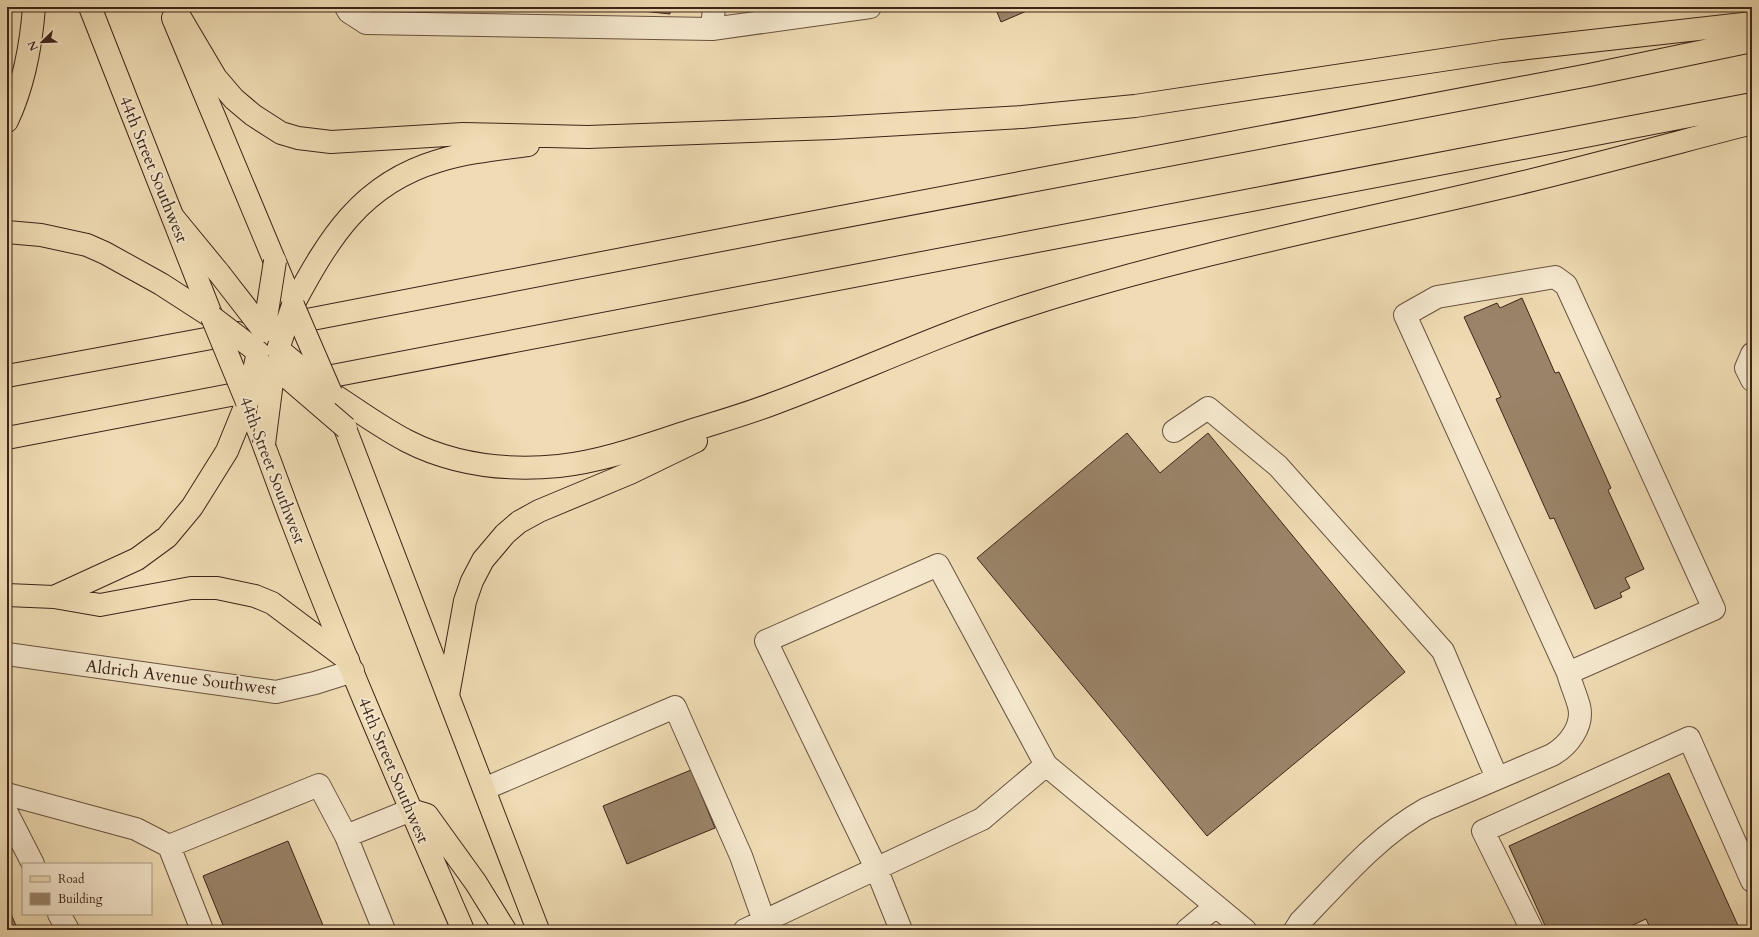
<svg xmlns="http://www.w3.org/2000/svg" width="1759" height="937" viewBox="0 0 1759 937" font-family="Cardo,serif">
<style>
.building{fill:#9a8469;stroke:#3d2418}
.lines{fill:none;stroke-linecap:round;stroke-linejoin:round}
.minor-casing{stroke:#6a523f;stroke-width:24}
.major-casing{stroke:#3d2418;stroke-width:24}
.highway-casing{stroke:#3d2418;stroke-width:24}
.minor{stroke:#f5e8ce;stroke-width:22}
.major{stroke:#efdcb4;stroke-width:22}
.highway{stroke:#efdcb4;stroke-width:22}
.major-bridge-casing{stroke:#3d2418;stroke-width:24;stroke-linecap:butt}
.highway-bridge-casing{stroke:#3d2418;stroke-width:24;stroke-linecap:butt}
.major-bridge{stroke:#efdcb4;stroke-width:22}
.highway-bridge{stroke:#efdcb4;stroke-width:22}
.labels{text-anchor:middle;stroke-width:4;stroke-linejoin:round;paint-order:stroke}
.street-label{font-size:17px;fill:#3d2418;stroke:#f5e8ce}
</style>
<rect width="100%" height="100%" fill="#efdcb4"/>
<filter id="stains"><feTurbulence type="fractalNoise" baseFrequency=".005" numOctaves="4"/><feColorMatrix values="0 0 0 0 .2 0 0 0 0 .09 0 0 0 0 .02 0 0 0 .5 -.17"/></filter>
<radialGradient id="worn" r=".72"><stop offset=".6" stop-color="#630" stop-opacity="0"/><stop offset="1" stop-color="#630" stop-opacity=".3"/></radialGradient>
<!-- building -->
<path class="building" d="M606 7H670V14Z
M995 7H1036L1001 22Z
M1522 298 1555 373 1559 372 1611 488 1608 490 1644 569 1625 578 1630 588 1620 593 1622 597 1595 609 1554 518 1550 519 1496 399 1501 397 1464 317 1497 303 1500 308Z
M1127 433 1160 473 1208 433 1405 672 1207 836 977 558Z
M691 770 715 828 627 864 603 806Z
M1669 773 1740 930H1651L1646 919 1622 930H1547L1509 846Z
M288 841 325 930H225L203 876Z
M7 905 18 930H7Z"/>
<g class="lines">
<!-- minor casing -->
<g class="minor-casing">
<path id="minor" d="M346 7 349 12 366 23 712 29 870 7
M712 29 714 7
M1752 354 1746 368 1752 380
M1174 431 1208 408 1278 466 1443 651 1497 778
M7 654 276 692 315 683 353 671
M484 789 675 707 741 856 764 921
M7 794 136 829 169 846 202 930
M7 813 33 864
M346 836 411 810
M169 846 319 785 346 836 384 930
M59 914 68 930
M745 930 982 819 1046 765 1245 930
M901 930 876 868 766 641 938 565 1046 765
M1187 930 1216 906
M1295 930 1300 922C1339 882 1376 837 1426 809L1552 755C1568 746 1584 726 1579 706 1576 695 1571 684 1568 673L1405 315 1437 297 1555 277 1566 285 1714 609 1568 673
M1532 930 1483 831 1689 738 1752 881"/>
</g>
<!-- major casing -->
<g class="major-casing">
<path id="major" d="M90 7 212 317
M173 18 293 305
M247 402C264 443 278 485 294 526 346 662 405 796 463 930
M338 410 538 930
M411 810 427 815 476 883 505 930"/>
</g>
<!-- highway casing -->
<g class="highway-casing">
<path id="highway" d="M174 7 216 78 234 99 253 115 281 133 298 138 331 142 463 134 588 137 833 128 1022 117 1135 106 1502 51 1752 23
M7 121C24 85 31 47 34 7
M173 217 219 273
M7 232 41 235 87 245 105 253 161 284 212 317
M293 305C329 238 361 184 438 161 467 152 498 149 528 145
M281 325 778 229 1589 75 1752 41
M7 376 238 333
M306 381 1752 104
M331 393C356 409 380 427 407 441 454 465 507 471 559 466 604 461 647 445 690 431 718 422 747 414 775 403 859 372 940 333 1026 306 1188 254 1355 222 1520 183 1598 164 1675 143 1752 123
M7 438 262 389
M7 595 54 597 100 605 191 588H217L255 596 272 603 348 660
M54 597 137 559 167 537 192 507 227 451 247 402
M448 695 465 601 472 581 483 560 505 534 519 522 539 511 630 473 696 441"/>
</g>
<!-- minor -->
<use href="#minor" class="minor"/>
<!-- major -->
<use href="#major" class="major"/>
<!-- highway -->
<use href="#highway" class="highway"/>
<!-- major-bridge casing -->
<g class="major-bridge-casing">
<path id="major-bridge" d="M293 305 331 393
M212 317 247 402"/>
</g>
<!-- highway-bridge casing -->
<g class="highway-bridge-casing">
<path id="highway-bridge" d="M219 273 264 331
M293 305 278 349 331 393
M212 317 258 352 247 402
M264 331 275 261
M274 366 346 428
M264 444 274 366"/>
</g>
<!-- major-bridge -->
<use href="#major-bridge" class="major-bridge"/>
<!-- highway-bridge -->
<use href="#highway-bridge" class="highway-bridge"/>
</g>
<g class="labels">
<!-- street labels -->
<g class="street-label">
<text transform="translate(154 169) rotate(68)" y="6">44th Street Southwest</text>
<text transform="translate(273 470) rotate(69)" y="6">44th Street Southwest</text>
<text transform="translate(181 677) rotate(7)" y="6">Aldrich Avenue Southwest</text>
<text transform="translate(394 770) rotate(67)" y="6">44th Street Southwest</text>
</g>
</g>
<!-- margin -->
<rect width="1759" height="937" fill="none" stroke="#efdcb4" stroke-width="24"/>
<rect x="8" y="8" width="1743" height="921" fill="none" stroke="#3d2418" stroke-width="2"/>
<rect x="12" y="12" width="1735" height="913" fill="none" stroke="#3d2418"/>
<!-- legend -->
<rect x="22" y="863" width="130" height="52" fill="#f5e8ce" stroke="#ab9a85"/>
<rect x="30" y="876" width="20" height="6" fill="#efdcb4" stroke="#ab9a85"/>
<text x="58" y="883" font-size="12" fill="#3d2418">Road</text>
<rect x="30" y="893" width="20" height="12" fill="#9a8469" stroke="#ab9a85"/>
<text x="58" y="903" font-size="12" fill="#3d2418">Building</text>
<!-- north arrow -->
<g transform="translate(42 42) rotate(247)" stroke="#f5e8ce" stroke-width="3" paint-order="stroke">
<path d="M0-3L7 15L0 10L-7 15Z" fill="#3d2418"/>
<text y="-6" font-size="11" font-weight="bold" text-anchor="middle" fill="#3d2418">N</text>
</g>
<rect width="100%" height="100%" filter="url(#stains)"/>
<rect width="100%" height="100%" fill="url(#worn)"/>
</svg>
